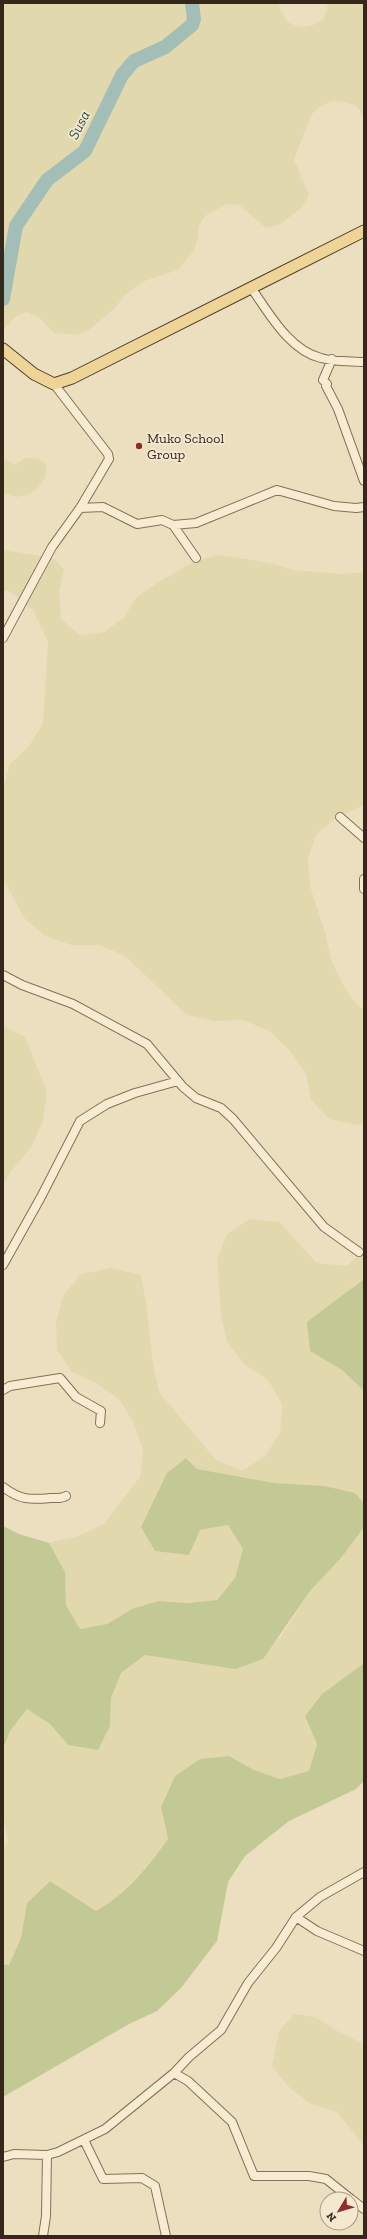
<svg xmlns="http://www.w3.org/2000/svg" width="367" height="2239" viewBox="0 0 367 2239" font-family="'Zilla Slab',serif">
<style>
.farmland{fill:#e1d9ad}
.green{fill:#c3c994}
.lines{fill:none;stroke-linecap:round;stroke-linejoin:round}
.river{stroke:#a3beb6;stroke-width:14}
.minor-casing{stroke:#847059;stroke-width:10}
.major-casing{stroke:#523e2d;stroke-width:13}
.minor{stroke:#f7ecd2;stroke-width:8}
.major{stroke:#efd498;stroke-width:11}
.poi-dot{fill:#912b2c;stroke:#f4e9cf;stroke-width:1.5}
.labels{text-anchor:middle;stroke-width:3.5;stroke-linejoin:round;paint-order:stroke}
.poi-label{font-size:14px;fill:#34281c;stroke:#f4e9cf;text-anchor:start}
.water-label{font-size:15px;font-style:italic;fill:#2c5351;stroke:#f4e9cf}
</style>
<rect width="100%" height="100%" fill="#ecdfc0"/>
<!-- farmland -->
<path class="farmland" d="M3 3H278L282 13 289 23 301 27 313 25 324 19 328 3H364V125L363 115 356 106 345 102 332 101 321 106 312 114 294 159 309 195 301 208 281 224 266 228 239 205 227 204 205 216 199 226 198 239 194 251 178 270 142 282 123 297 116 307 89 330 78 335 54 333 38 317 27 312 15 317 3 330Z
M3 458 15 465 25 458H37L47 465 45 478 38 488 28 495 16 497 3 493Z
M3 550 53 558 64 569 59 593 61 619 80 635 104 632 124 617 137 597 157 583 195 561 219 555 270 563 293 570 341 574 364 572V805L335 819 316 835 308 859 310 886 326 935 331 960 342 983 357 1005 364 1009V1123L357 1125 329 1119 311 1100 306 1074 290 1051 269 1031 243 1020 214 1021 187 1015 125 956 99 945H71L45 936 24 918 3 878V788L10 764 29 746 43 723 48 642 33 610 9 591H3Z
M3 1026 25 1037 47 1092 43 1121 31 1148 12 1170 3 1184Z
M250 1219 279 1222 317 1263 347 1266 364 1249V1279L353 1286 310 1351 342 1370 364 1391V1503L355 1493 325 1486 274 1483 197 1469 187 1458 200 1530 228 1525 243 1549 235 1578 217 1600 187 1603 158 1601 132 1609 107 1624 80 1629 66 1605 65 1572 49 1543 78 1536 104 1524 140 1477 143 1450 134 1424 120 1400 96 1383 72 1372 57 1350 56 1323 63 1296 81 1274 111 1268 141 1275 146 1302 153 1363 159 1392 216 1460 242 1471 265 1456 280 1433 282 1404 268 1380 244 1364 227 1342 221 1315 217 1259 227 1234Z
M364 1527V1663L322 1694 317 1744 309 1771 280 1779 254 1770 229 1756 200 1759 175 1776 161 1807 168 1839 139 1877 119 1896 96 1911 49 1881 27 1903 21 1938 9 1965 3 1964V1850L8 1841 3 1815V1749L10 1731 27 1709 50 1724 68 1745 110 1726 111 1698 121 1673 145 1655 235 1669 280 1638 310 1591 341 1558Z
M294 2014 315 2017 339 2032 364 2044V2146L337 2112 311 2104 290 2088 272 2067 279 2031Z"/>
<!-- green -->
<path class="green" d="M364 1279V1391L342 1370 310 1351 307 1322Z
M186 1458 197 1469 274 1483 325 1486 355 1493 364 1503V1527L341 1558 310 1591 263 1659 235 1669 145 1655 121 1673 111 1698 110 1726 98 1750 68 1745 50 1724 27 1709 10 1731 3 1749V1526L19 1534 49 1543 65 1572 66 1605 80 1629 107 1624 132 1609 158 1601 187 1603 217 1600 235 1578 243 1549 228 1525 200 1530 189 1555 155 1551 141 1527 167 1473Z
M364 1663V1781L356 1789 289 1821 245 1856 228 1882 217 1941 181 1988 157 2011 129 2024 3 2097V1964L9 1965 21 1938 27 1903 50 1881 96 1911C129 1892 146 1869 168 1839L161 1807 175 1776 200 1759 229 1756 254 1770 280 1779 309 1771 317 1744 305 1716 322 1694Z"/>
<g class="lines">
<!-- river -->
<path class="river" d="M3 299 16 226 47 180 85 151 122 75 134 61 165 47 192 25 194 19 192 3"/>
<!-- minor casing -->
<g class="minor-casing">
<path id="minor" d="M252 289C269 313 289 350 321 358 334 362 350 361 364 362
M332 359 323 380 327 384 326 386 338 409 364 481
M80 508 103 507 137 524 162 520 173 525 196 558
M173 525 196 523 277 490 334 506 356 508 364 507
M3 638 52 547 80 508 109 459 108 454 54 384
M340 817 364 838
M364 879V889
M3 975 22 985 73 1004 147 1044 183 1087 196 1098 221 1108 233 1119 324 1227 359 1252
M3 1265 41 1197 80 1121 107 1104 135 1093 178 1081
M3 1390 10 1386 60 1378 76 1397 101 1411 100 1423
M3 1487C20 1500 30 1500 51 1498 57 1498 61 1499 66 1496
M296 1917 317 1931 364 1951
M174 2073 188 2081 232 2122 254 2176H309L326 2179 351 2199
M84 2140 103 2179 142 2178 155 2186 166 2236
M3 2157 14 2154 47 2155 58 2152 105 2129 174 2073 189 2057 221 2030 248 1983 276 1948 296 1917 320 1897 364 1872
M351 2199 364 2209
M43 2236 46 2216 47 2155"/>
</g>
<!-- major casing -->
<g class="major-casing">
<path id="major" d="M3 349 34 374 54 384 72 378 364 231"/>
</g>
<!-- minor -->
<use href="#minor" class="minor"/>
<!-- major -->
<use href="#major" class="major"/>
</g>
<!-- markers -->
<circle class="poi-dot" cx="139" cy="446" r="4"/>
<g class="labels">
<!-- poi labels -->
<g class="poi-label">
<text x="147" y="443">Muko School<tspan x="147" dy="16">Group</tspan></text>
</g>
<!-- water labels -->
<g class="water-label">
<text transform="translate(79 125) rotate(-63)" y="5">Susa</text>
</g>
</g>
<!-- border -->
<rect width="367" height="2239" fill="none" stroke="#34281c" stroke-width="8"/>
<!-- north arrow -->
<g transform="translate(339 2211) rotate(232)"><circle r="19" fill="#f4e9cf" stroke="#a79c87"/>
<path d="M0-3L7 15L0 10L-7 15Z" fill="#912b2c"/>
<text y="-6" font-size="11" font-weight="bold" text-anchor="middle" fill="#34281c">N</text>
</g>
</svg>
